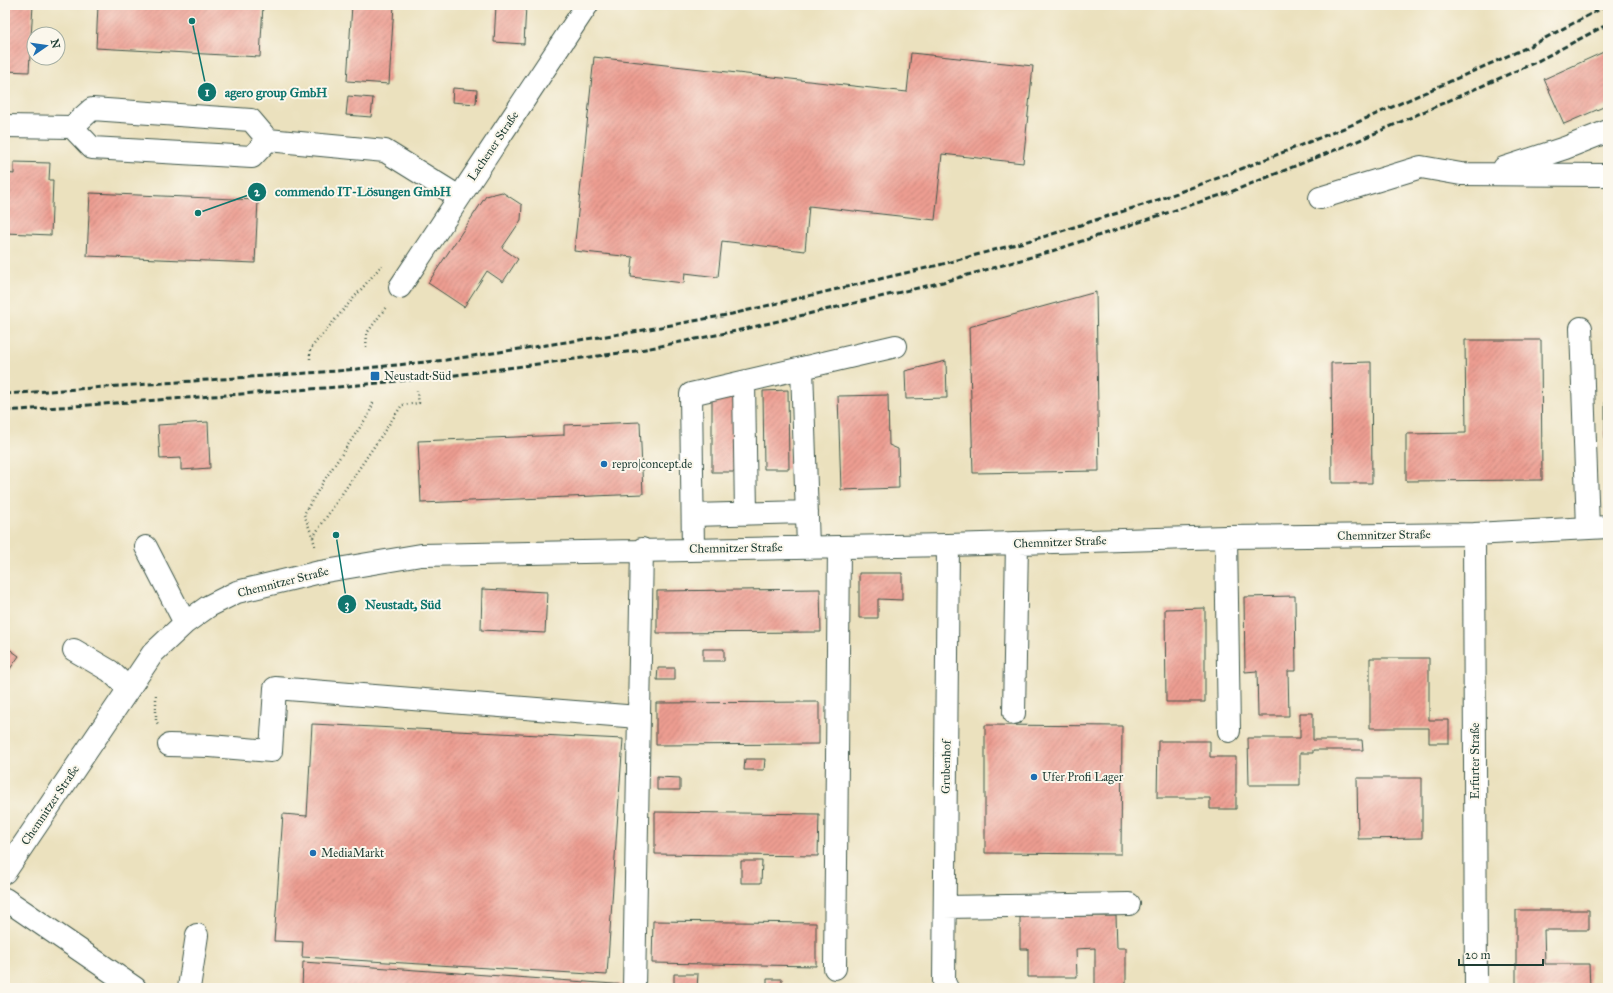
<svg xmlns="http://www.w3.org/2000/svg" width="1613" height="993" viewBox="0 0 1613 993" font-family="'IM FELL Great Primer',serif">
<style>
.building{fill:url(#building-hatch)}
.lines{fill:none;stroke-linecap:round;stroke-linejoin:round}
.minor-casing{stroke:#3e5649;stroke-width:24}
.path{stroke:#3e5649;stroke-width:2.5;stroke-dasharray:1 3;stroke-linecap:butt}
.minor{stroke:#fff;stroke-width:22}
.rail{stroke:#1f3d34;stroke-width:3;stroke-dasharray:6 3;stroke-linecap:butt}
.poi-dot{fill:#1f6fb2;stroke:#fbf7ec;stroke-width:1.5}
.labels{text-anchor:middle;stroke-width:4;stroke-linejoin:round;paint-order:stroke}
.street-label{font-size:12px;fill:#1f3d34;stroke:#fbf7ec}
.poi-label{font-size:12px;fill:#1f3d34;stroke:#fbf7ec;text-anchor:start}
.leader{fill:none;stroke:#0f766e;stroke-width:1.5}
.callout-dot{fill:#0f766e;stroke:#fbf7ec;stroke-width:1.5}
.mark-label{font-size:12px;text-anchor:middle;font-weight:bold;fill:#fff}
.callout-label{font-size:13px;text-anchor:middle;font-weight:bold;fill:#0f766e;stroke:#fbf7ec;stroke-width:4;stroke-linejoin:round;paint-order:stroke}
</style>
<defs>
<pattern id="building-hatch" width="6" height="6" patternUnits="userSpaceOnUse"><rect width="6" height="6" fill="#ed9d91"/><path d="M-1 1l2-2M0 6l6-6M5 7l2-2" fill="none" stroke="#bf8177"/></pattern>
</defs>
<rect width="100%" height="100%" fill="#fbf7ec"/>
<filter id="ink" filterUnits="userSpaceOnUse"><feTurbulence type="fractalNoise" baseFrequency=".025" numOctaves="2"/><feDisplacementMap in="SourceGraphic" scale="8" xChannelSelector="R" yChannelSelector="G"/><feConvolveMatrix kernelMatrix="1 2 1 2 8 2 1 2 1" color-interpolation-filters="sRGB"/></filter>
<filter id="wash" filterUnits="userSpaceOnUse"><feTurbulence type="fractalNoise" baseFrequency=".012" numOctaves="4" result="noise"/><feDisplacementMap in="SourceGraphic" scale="16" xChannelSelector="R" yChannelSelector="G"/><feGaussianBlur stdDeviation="0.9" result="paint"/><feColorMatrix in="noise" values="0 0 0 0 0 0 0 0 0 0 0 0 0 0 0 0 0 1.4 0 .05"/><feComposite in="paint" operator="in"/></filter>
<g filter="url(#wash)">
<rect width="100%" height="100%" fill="#ebe1be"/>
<g id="blocks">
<!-- building -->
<path class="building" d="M5 5H33L29 72 5 71Z
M98 5H263L260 57 96 48Z
M352 5H394L389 84 347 81Z
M496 5H526L524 44 494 42Z
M1608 50V105L1564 124 1544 79Z
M911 53 1033 66 1023 163 942 154 935 220 809 206 805 251 722 241 718 277 685 273 684 283 631 277 633 257 574 251 594 57 907 92Z
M453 88 477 90 476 104 452 102Z
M348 96 373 98 371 117 346 115Z
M14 162 50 163 49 180H53L51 235 5 233V173L14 174Z
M502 192 522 205 521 220 502 248 518 259 503 282 487 271 464 307 428 283 486 196Z
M90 193 258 200 255 263 87 256Z
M1096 292 1099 471 973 473 969 327Z
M1465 340H1541L1542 480 1406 481V434L1466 433Z
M946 361 947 398 906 399 905 371Z
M1371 362 1372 483H1332L1331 363Z
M1605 366H1608V448H1605Z
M788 390 789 469H764L763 391Z
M712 391H738L739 472H712Z
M888 395 889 445 898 449 899 488 841 490 838 396Z
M208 422 210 468 181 470V458L160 459 158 425Z
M640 422 643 494 421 503 418 441 564 435V425Z
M859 573H902V600L878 599V618H859Z
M482 589 547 592 545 633 481 630Z
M820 589 821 632 657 633V591Z
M1295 596 1296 671H1288L1289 716H1258L1257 671 1245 672 1244 597Z
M1205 608V702H1166L1165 609Z
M5 646 19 656 5 676Z
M703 649H724V661H703Z
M1370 658H1429V720H1449V743H1429V728H1370Z
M658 668H675V680H657Z
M819 702V744L656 745V703Z
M1300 713H1313V740H1362L1363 750H1313V753H1300V785H1249L1248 738H1300Z
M312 724 623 739 607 975 302 957 303 942 274 941 283 814 307 816Z
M985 725 1122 726 1121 854 985 853Z
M1158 741H1210V757H1236V809H1210V798H1157Z
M745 759H765L764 770H744Z
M657 777 680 778V790H657Z
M1357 778H1422V838L1358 839Z
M655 812 819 814 818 856 655 854Z
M741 861H762L761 883H741Z
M1516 910H1589V930H1544L1545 964H1589L1590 988H1516Z
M1020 916H1116L1117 948H1126V988H1095V948L1076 949 1077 977H1028V949H1020Z
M653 921 816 923V966L652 963Z
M303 962 628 985V988H302Z
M674 974H698L697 988H674Z
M767 979H782V988H767Z"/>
</g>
</g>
<g filter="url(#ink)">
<use href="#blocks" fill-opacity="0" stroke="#3e5649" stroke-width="1"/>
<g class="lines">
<!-- minor casing -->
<g class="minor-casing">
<path id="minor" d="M5 126 72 127 92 109 251 120 268 140 385 151 459 197
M72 127 92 148 252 157 268 140
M1504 168 1565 148 1608 131
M1320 198 1421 167 1461 174 1608 175
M400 287 587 5
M1581 328 1588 528
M802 368 808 547
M744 382 746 514
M693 515 807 512
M1474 534 1476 988
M1226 537 1229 731
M146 547 185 623
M693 549 691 394 896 346
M74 650 110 671 129 689
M1014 713 1017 543
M169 745 210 746 271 751 275 688 638 717
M5 872 153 653 185 623 209 606 237 592 320 572 421 555 948 545 1226 537 1474 534 1608 527
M5 899 135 988
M945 907 1129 904
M835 968 839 547
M189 988 197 935
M634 988 642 549
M947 988 944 982 948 545"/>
</g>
<!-- path -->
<path class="path" d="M366 347 367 333 386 307
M310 359V350L315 343 382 265
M313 537 402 405 419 403 417 391
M315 546 313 538 304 514 325 479 369 414 373 403
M156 695V721L158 724"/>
<!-- minor -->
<use href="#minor" class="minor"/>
<!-- rail -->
<path class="rail" d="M5 394 337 371 446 360 633 332 732 314 939 265 1046 236 1155 201 1226 175 1349 126 1528 47 1608 5
M5 411 338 387 448 376 635 351 736 331 943 282 1049 252 1233 191 1355 142 1534 63 1608 24"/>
</g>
</g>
<!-- markers -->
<g class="poi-dot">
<rect x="370" y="371" width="10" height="10" rx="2"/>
<circle cx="604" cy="464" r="4"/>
<circle cx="1034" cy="777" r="4"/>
<circle cx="313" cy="853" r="4"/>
</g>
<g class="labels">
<!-- street labels -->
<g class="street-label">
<text transform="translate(493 146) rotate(-56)" y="4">Lachener Straße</text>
<text transform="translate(1384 535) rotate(-1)" y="4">Chemnitzer Straße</text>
<text transform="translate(1060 542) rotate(-2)" y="4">Chemnitzer Straße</text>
<text transform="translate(736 548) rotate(-1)" y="4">Chemnitzer Straße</text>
<text transform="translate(283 582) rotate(-14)" y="4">Chemnitzer Straße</text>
<text transform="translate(1475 761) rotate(-90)" y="4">Erfurter Straße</text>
<text transform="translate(946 767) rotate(-89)" y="4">Grubenhof</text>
<text transform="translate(50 805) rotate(-56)" y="4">Chemnitzer Straße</text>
</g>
<!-- poi labels -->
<g class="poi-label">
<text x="384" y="380">Neustadt Süd</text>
<text x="612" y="468">repro|concept.de</text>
<text x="1042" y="781">Ufer Profi Lager</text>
<text x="321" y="857">MediaMarkt</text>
</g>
</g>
<!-- callouts -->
<path class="leader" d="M192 21L207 92M198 213L257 192M336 535L347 604"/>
<g class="callout-dot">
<circle cx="192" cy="21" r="4"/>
<circle cx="198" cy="213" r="4"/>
<circle cx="336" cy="535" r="4"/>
<circle cx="207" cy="92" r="10"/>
<circle cx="257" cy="192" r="10"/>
<circle cx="347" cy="604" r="10"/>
</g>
<g class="mark-label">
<text x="207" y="96">1</text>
<text x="257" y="196">2</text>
<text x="347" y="609">3</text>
</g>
<g class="callout-label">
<text x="276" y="97">agero group GmbH</text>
<text x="363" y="196">commendo IT-Lösungen GmbH</text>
<text x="403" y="609">Neustadt, Süd</text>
</g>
<!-- margin -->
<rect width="1613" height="993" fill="none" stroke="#fbf7ec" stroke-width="20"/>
<!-- north arrow -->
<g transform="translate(46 46) rotate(77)"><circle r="19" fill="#fbf7ec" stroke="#a3ada2"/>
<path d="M0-3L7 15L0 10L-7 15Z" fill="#1f6fb2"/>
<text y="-6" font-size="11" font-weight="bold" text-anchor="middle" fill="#1f3d34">N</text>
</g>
<!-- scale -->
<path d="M1459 959v6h84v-6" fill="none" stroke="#1f3d34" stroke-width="2"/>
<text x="1465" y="959" font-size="12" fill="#1f3d34" stroke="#fbf7ec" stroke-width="3" paint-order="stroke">20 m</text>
</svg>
